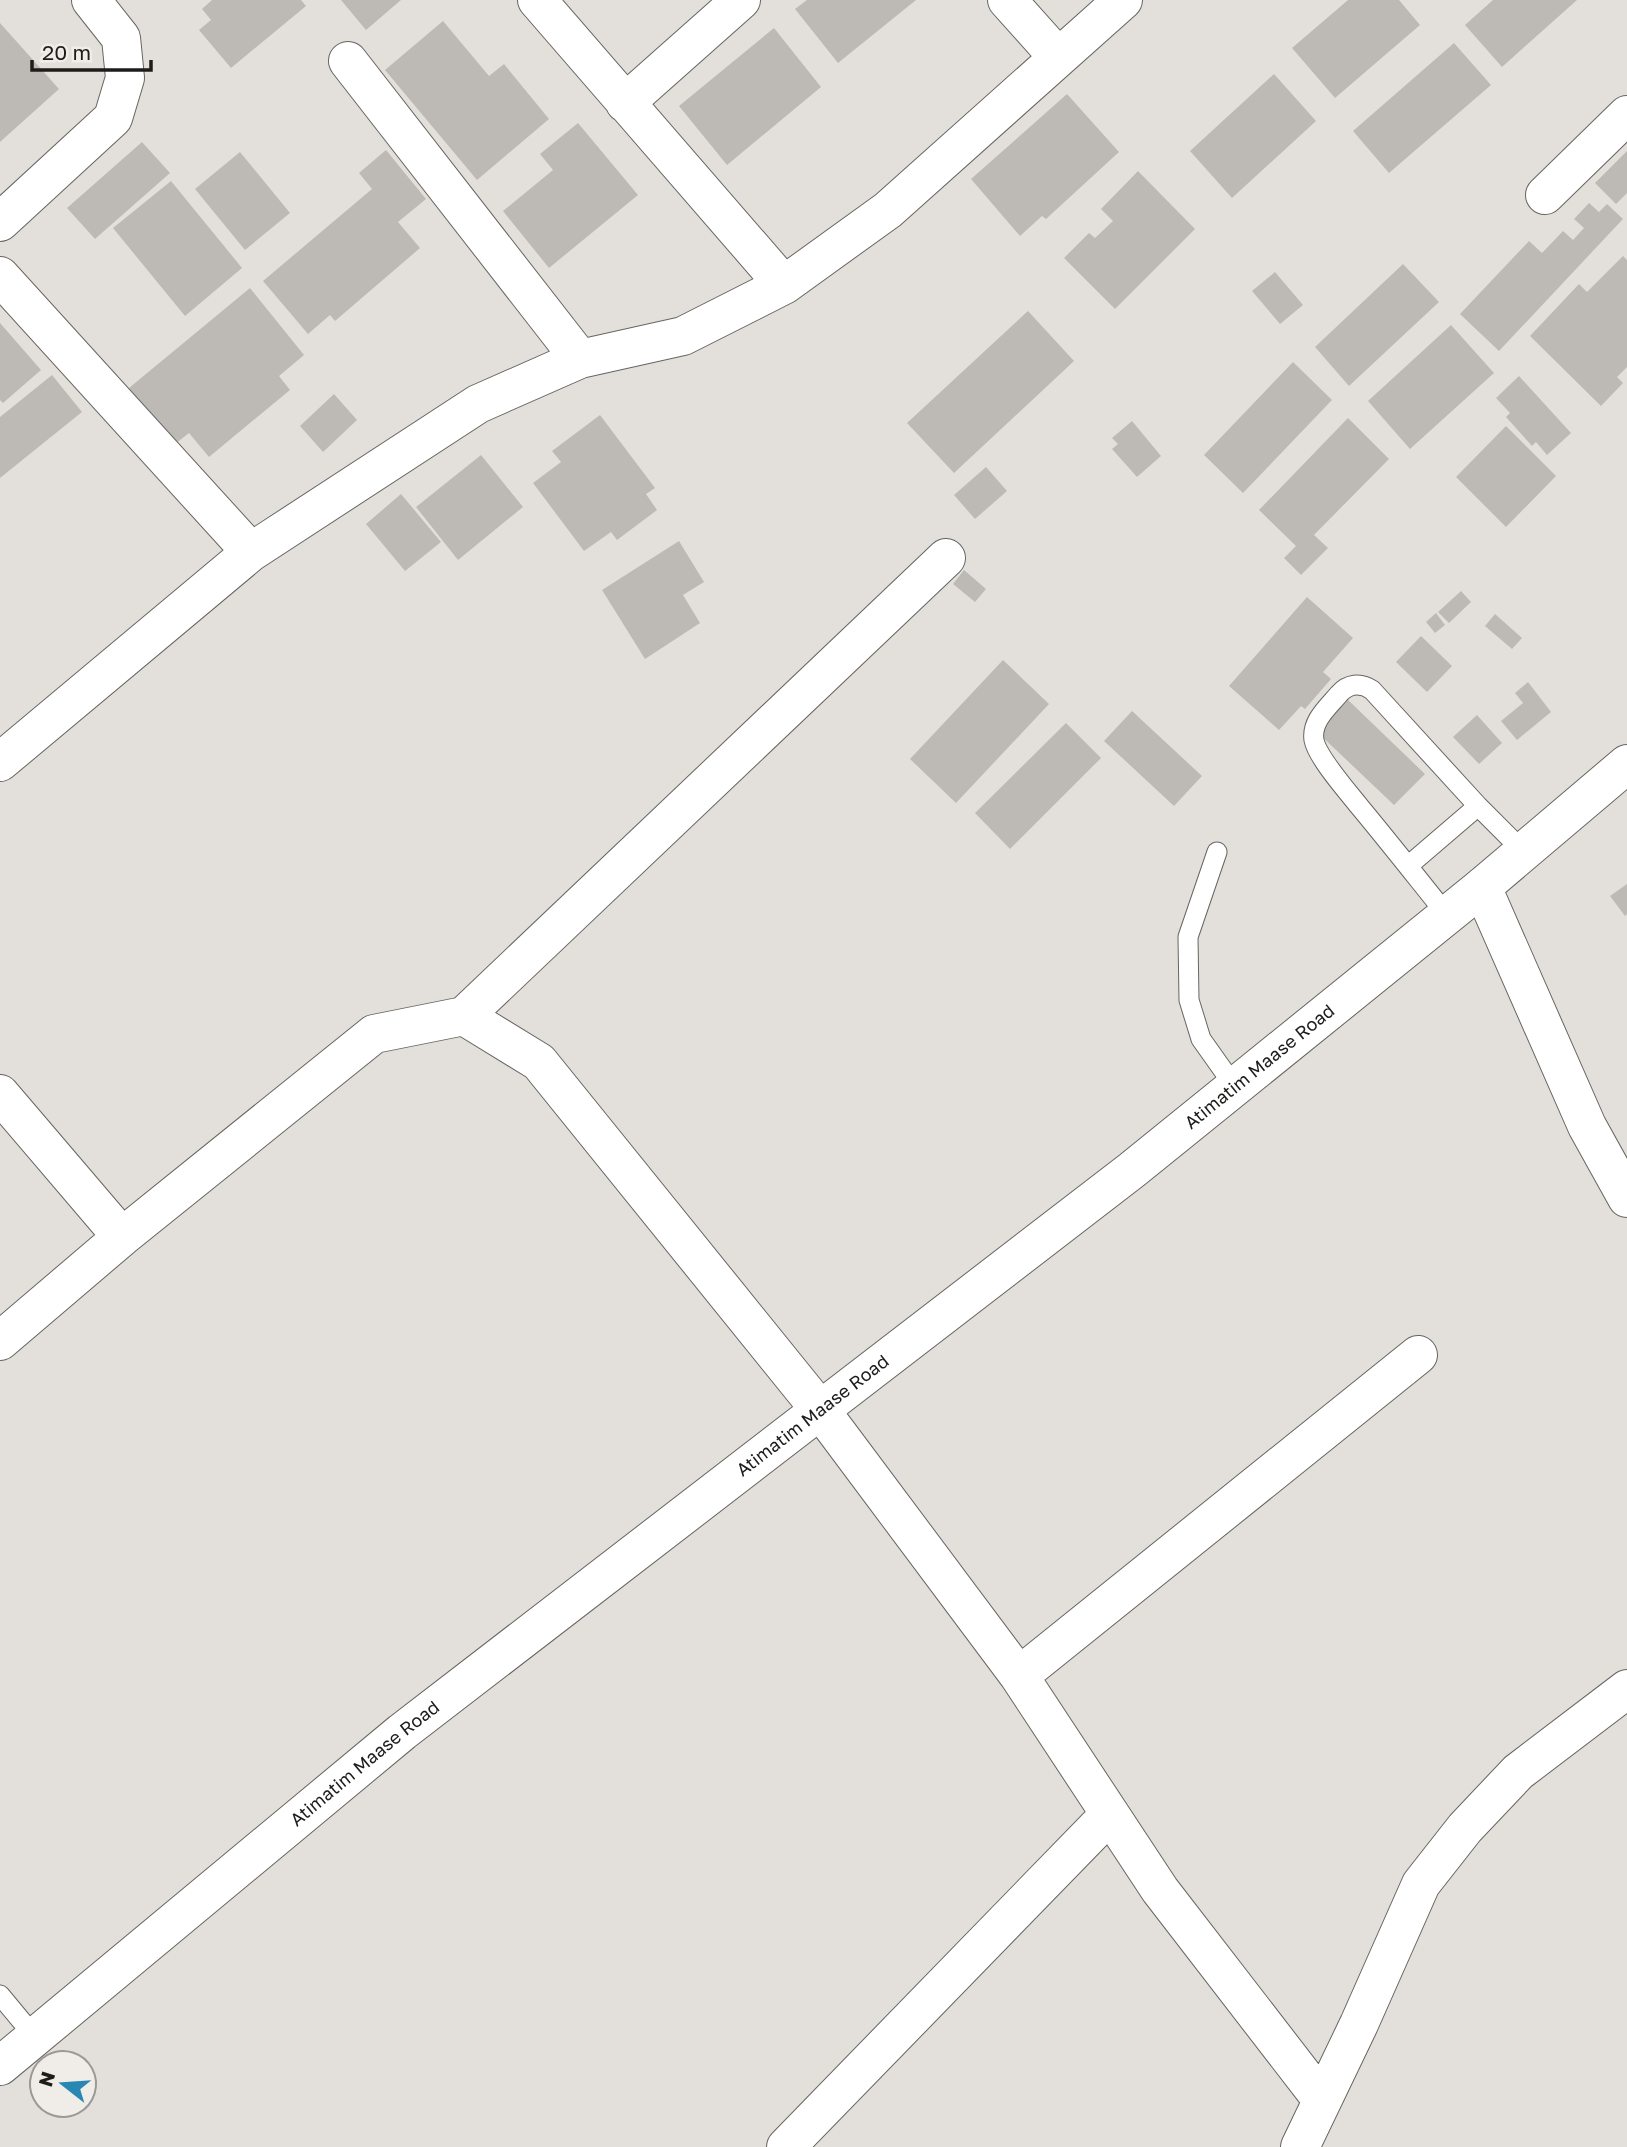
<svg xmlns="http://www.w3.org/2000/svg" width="1627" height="2147" viewBox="0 0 1627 2147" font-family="'Golos Text',sans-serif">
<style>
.building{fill:#bdbab6}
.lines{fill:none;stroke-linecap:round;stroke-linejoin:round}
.service-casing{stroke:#676561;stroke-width:21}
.minor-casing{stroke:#676561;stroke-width:40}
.secondary-casing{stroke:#676561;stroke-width:40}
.service{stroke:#fff;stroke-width:19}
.minor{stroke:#fff;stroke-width:38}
.secondary{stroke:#fff;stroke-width:38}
.labels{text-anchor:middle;stroke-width:7;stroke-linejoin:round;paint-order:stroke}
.street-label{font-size:18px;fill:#1d1c1a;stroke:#f0ede8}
</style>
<rect width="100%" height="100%" fill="#e3e0db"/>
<!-- building -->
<path class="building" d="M212 0H301L306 6 231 68 199 30 211 20 202 9Z
M341 0H401L366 30Z
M807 0H916L838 63 795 9Z
M1348 0H1399L1420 25 1335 98 1292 48Z
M1493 0H1577L1502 67 1465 25Z
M443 21 489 76 504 64 549 119 477 180 385 70Z
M0 23 59 89 0 142Z
M774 28 821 87 727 165 679 106Z
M1454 43 1491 85 1389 173 1353 131Z
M1274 74 1316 121 1232 198 1190 151Z
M1067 94 1119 152 1046 219 1042 216 1020 236 971 179Z
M578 123 638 195 549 268 503 211 553 170 540 154Z
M142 142 170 173 95 239 67 208Z
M386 150 426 199 398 222 420 248 335 321 330 315 308 334 263 281 372 189 359 173Z
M1627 151V193L1616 204 1595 183Z
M240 152 290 213 245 250 195 189Z
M1138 171 1195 229 1115 309 1064 258 1089 233 1095 238 1113 221 1101 209Z
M171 181 242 268 185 316 113 228Z
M1589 203 1599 212 1607 204 1623 219 1499 351 1460 314 1529 241 1542 253 1563 231 1573 240 1584 228 1574 219Z
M1623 256 1627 260V367L1617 377 1623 383 1601 406 1530 336 1579 284 1587 292Z
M1403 264 1439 302 1349 386 1315 347Z
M1275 272 1303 305 1280 324 1252 291Z
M250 288 304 355 279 376 290 390 209 457 189 433 175 444 129 388Z
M1028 311 1074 361 954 473 907 423Z
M0 323 41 370 3 403 0 400Z
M1451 325 1494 373 1410 449 1368 401Z
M1293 362 1332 400 1243 493 1204 455Z
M52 375 82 412 0 478V417Z
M1519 376 1571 433 1547 455 1536 442 1532 446 1506 417 1510 413 1496 398Z
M334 394 357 420 323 452 300 426Z
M600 415 655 488 646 494 657 510 617 540 611 532 584 551 533 483 561 462 552 451Z
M1348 418 1389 459 1314 535 1328 548 1301 575 1284 558 1296 546 1259 510Z
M1132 421 1161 456 1137 477 1112 449 1118 444 1112 438Z
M1506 426 1556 476 1506 527 1456 477Z
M481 455 523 507 458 560 416 507Z
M986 467 1007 491 975 519 954 495Z
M401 494 441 542 405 571 366 524Z
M679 541 704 582 683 595 700 623 645 659 602 590Z
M964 570 986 589 975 602 953 584Z
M1461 591 1471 602 1449 623 1438 612Z
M1307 597 1353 638 1323 672 1331 679 1305 709 1301 706 1279 730 1229 686Z
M1436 613 1445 625 1435 633 1426 622Z
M1495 614 1522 638 1512 649 1485 626Z
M1421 636 1452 666 1427 692 1396 662Z
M1003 660 1049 704 956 803 910 759Z
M1528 682 1551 712 1517 740 1501 721 1523 703 1515 693Z
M1346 698 1425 774 1394 805 1315 730Z
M1132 711 1202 776 1174 806 1104 741Z
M1477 715 1502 743 1479 764 1453 737Z
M1066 723 1101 758 1010 849 975 813Z
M1627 884V914L1625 916 1610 896Z"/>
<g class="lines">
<!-- service casing -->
<g class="service-casing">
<path id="service" d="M1217 852 1188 937 1189 1000 1201 1039 1235 1087
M1408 866 1478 806
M1447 915C1418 879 1389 842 1359 806 1348 792 1317 757 1314 740 1311 721 1328 707 1339 694 1348 684 1360 682 1372 690L1478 806 1524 852
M0 1995 34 2036"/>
</g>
<!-- minor casing -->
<g class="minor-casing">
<path id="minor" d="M537 0 784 285
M1007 0 1058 57
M348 61 580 359
M625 103 741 0
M1545 195 1627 115
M0 222 113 118 125 78 121 38 91 0
M0 276 251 552
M0 762 251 552 478 404 580 359 683 336 784 285 888 210 1123 0
M1482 887 1587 1126 1627 1198
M464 1016 946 558
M0 1094 122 1237
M0 1341 122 1237 374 1034 464 1016 539 1062 821 1411 1019 1676 1160 1890 1322 2100
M1019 1676 1418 1355
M786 2147 1110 1814
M1300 2147 1359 2024 1421 1884 1465 1828 1518 1772 1627 1689"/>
</g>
<!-- secondary casing -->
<g class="secondary-casing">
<g id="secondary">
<path id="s1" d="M0 2066 402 1732 1132 1170 1482 887 1627 764"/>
</g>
</g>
<!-- service -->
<use href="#service" class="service"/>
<!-- minor -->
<use href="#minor" class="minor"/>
<!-- secondary -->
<use href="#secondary" class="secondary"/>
</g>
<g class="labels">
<!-- street labels -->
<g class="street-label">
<text dy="6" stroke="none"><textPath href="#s1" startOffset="1608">Atimatim Maase Road</textPath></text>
<text dy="6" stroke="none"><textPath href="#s1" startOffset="1041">Atimatim Maase Road</textPath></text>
<text dy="6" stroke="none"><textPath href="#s1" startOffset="474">Atimatim Maase Road</textPath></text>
</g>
</g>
<!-- north arrow -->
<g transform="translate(63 2084) rotate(287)"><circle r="33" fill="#f0ede8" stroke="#9c9996" stroke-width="2"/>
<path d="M0-5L12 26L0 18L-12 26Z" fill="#2887b3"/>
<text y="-10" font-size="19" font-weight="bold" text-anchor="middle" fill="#1d1c1a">N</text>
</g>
<!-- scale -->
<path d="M32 60v10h119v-10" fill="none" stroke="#1d1c1a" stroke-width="3.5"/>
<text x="42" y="60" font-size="21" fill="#1d1c1a" stroke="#f0ede8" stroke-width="5" paint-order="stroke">20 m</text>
</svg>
